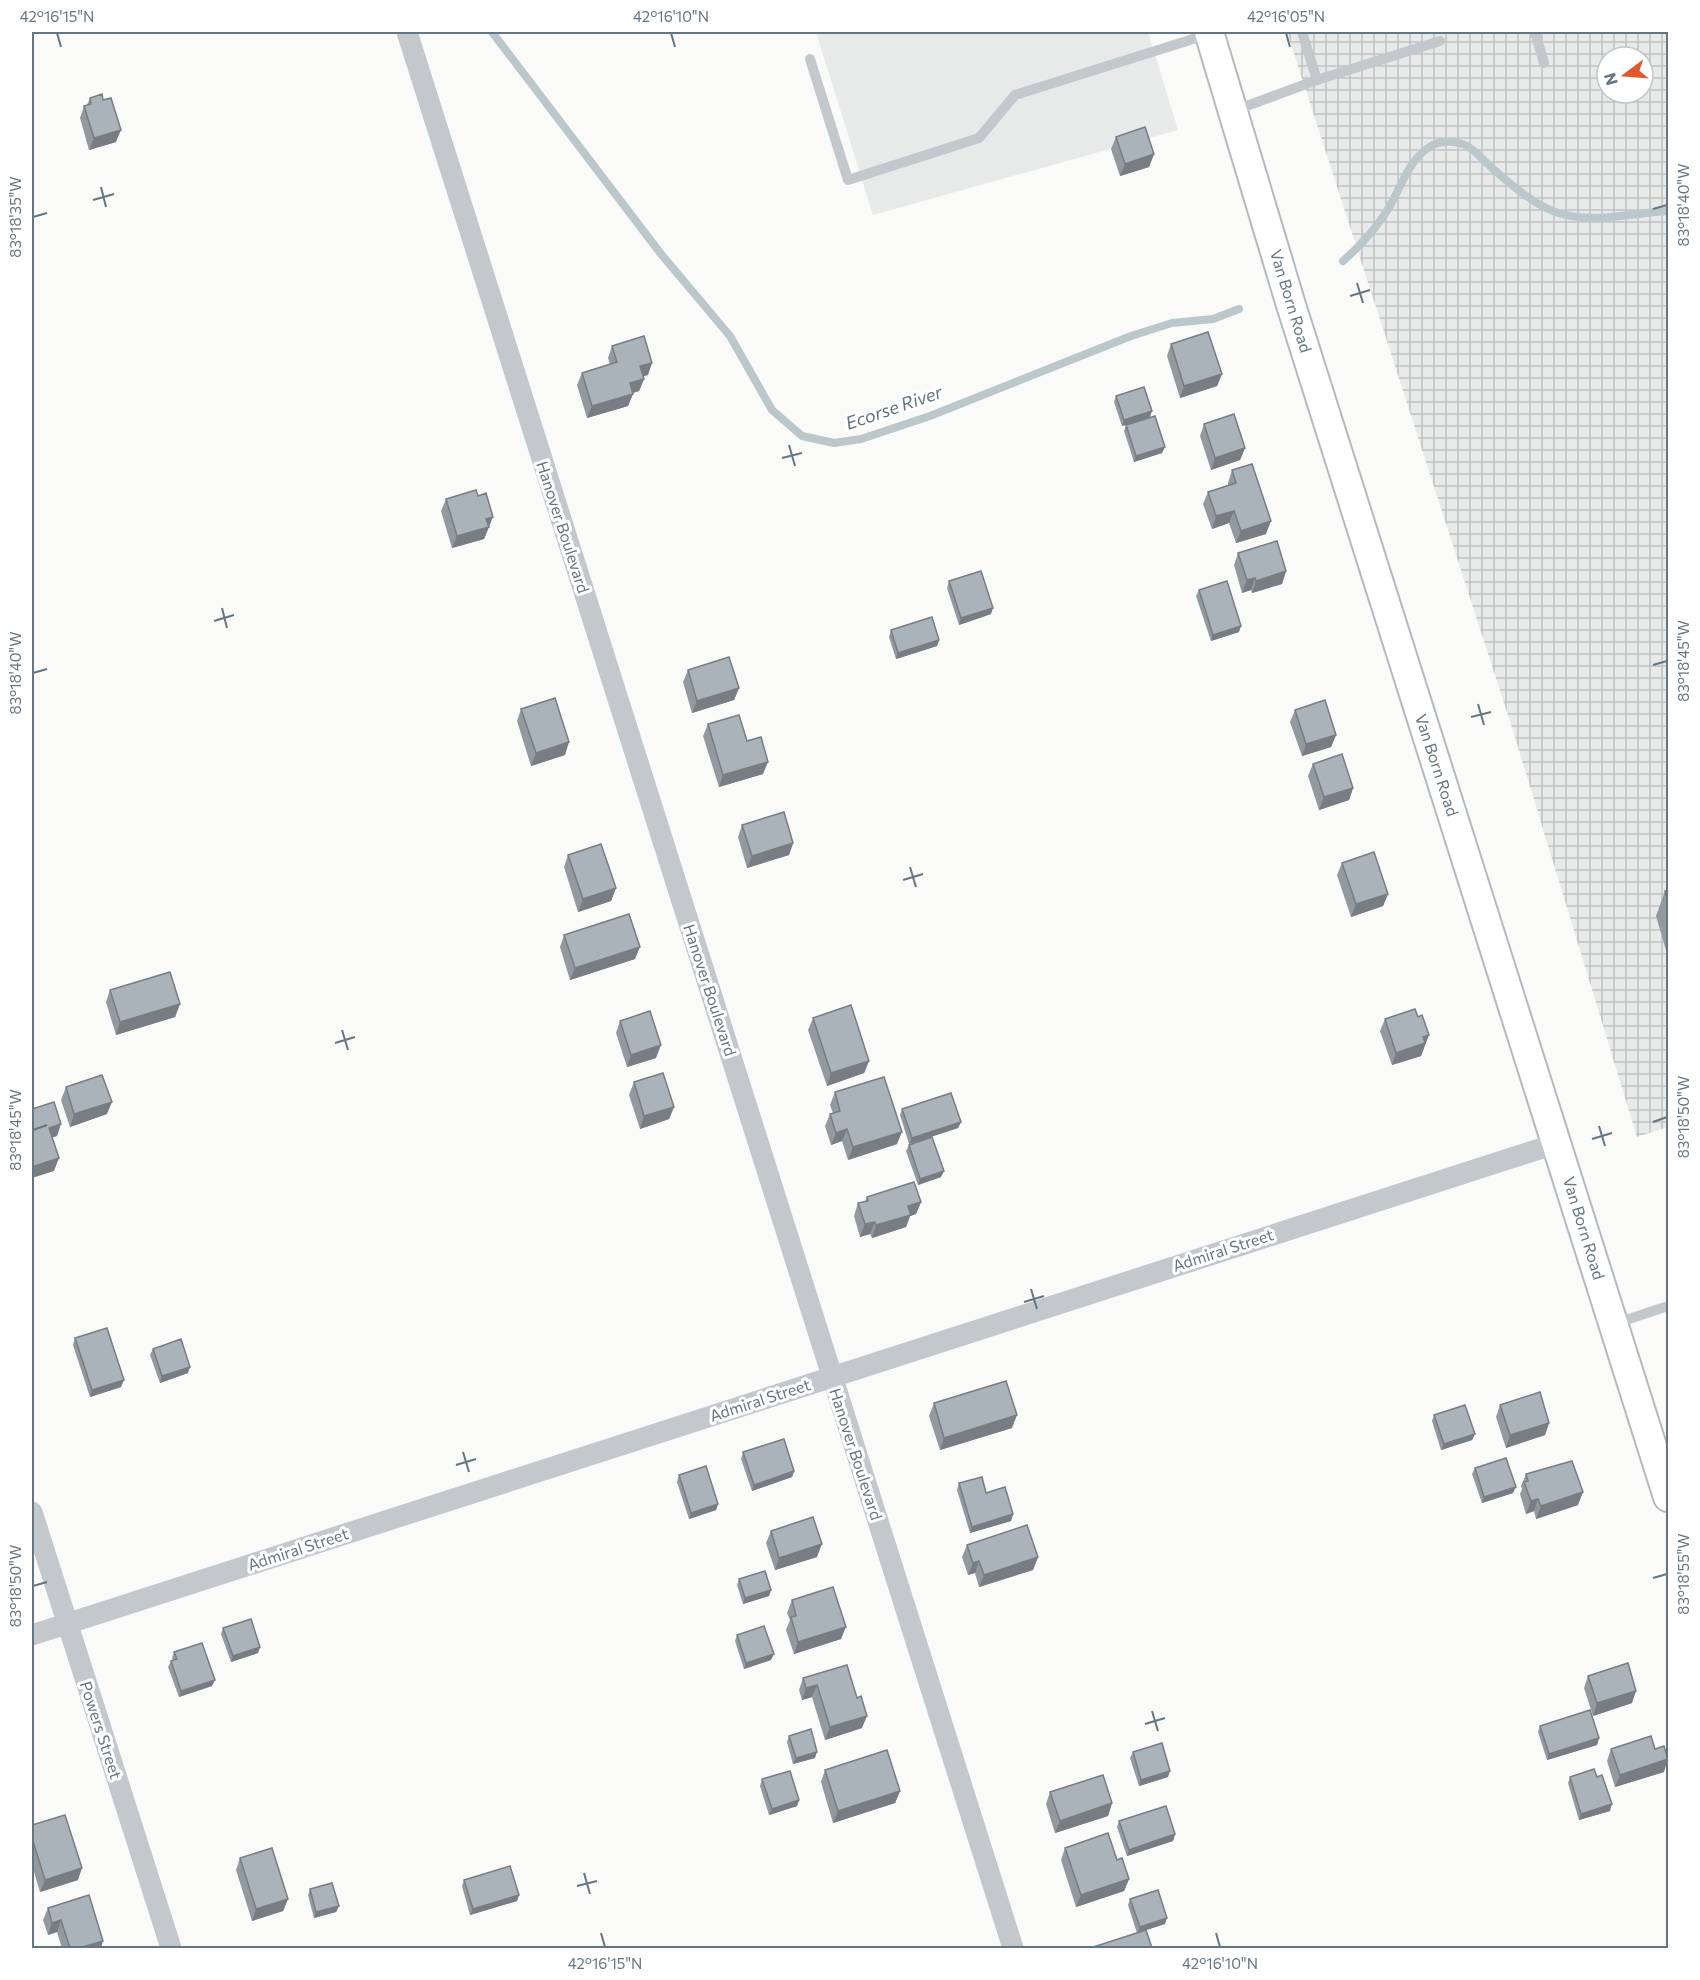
<svg xmlns="http://www.w3.org/2000/svg" width="1700" height="1980" viewBox="0 0 1700 1980" font-family="Commissioner,sans-serif">
<style>
.built{fill:#e8e9e9}
.industrial{fill:url(#industrial-grid);fill-rule:evenodd}
.lines{fill:none;stroke-linecap:round;stroke-linejoin:round}
.stream{stroke:#bbc7cb;stroke-width:8}
.secondary-casing{stroke:#b3babf;stroke-width:32}
.service{stroke:#c3c8cc;stroke-width:10}
.minor{stroke:#c3c8cc;stroke-width:21}
.secondary{stroke:#fff;stroke-width:28}
.wall{fill:#929a9f}
.shaded-wall{fill:#777d82}
.building{fill:#aab3b9;stroke:#777d82;stroke-width:1.5}
.ticks{fill:none;stroke:#657683;stroke-width:2}
.labels{text-anchor:middle;stroke-width:6;stroke-linejoin:round;paint-order:stroke}
.street-label{font-size:16px;fill:#657683;stroke:#fff}
.water-label{font-size:18px;font-style:italic;fill:#60757c;stroke:#fff}
.neatline{fill:none;stroke:#657683;stroke-width:2}
.ticks-label{font-size:15px;text-anchor:middle;fill:#657683}
</style>
<defs>
<pattern id="industrial-grid" width="8" height="8" patternUnits="userSpaceOnUse" patternTransform="scale(1.5)"><rect width="8" height="8" fill="#e8e9e9"/><path d="M0 4h8M4 0v8" fill="none" stroke="#c0c1c2"/></pattern>
</defs>
<rect width="100%" height="100%" fill="#fafaf8"/>
<!-- built -->
<path class="built" d="M816 32H1148L1178 130 873 215Z"/>
<!-- industrial -->
<path class="industrial" d="M1287 32H1668V1127L1637 1137 1514 734ZM1607 57H1643V93H1607Z"/>
<g class="lines">
<!-- stream -->
<path class="stream" d="M492 32 661 254 730 336 772 410 802 436 834 443 861 439 930 416 1131 336 1172 323 1213 319 1239 309
M1343 261C1360 246 1376 229 1388 209 1400 190 1408 161 1428 148 1439 140 1455 140 1467 146 1476 151 1484 161 1491 167 1508 182 1526 198 1546 208 1583 227 1629 213 1668 211"/>
<!-- secondary casing -->
<g class="secondary-casing">
<path id="secondary" d="M1209 32 1291 305 1668 1497"/>
</g>
<!-- service -->
<path class="service" d="M1302 32 1317 80
M1535 32 1544 63
M810 59 848 180 979 138 1015 95 1209 34
M1233 111 1317 80 1440 41
M1614 1324 1668 1306"/>
<!-- minor -->
<path class="minor" d="M407 32 1013 1948
M32 1512 171 1948
M32 1635 1558 1143"/>
<!-- secondary -->
<use href="#secondary" class="secondary"/>
</g>
<!-- wall -->
<path class="wall" d="M90 98 103 100 116 142 89 150 80 118 84 106 87 105Z
M1116 137 1154 154 1149 167 1120 176 1111 149Z
M1171 344 1222 374 1217 386 1180 398 1167 356Z
M612 346 648 375 643 376 644 379 639 391 633 393 628 406 587 418 577 385 582 373 610 364 608 358Z
M1116 396 1150 417 1130 424 1162 453 1134 462 1124 431 1126 425 1122 426 1114 402Z
M1204 424 1245 448 1240 460 1211 470 1200 436Z
M1232 470 1266 534 1236 543 1229 523 1212 529 1203 504 1208 492 1228 485V483Z
M478 496 488 529 484 539 452 548 441 511 446 499Z
M1238 553 1286 571 1282 584 1252 593 1251 590 1242 593 1234 565Z
M949 581 991 614 959 625 947 588Z
M1199 590 1239 632 1211 641 1196 596Z
M891 630 939 640 937 646 896 659 889 637Z
M688 670 739 688 734 700 692 713 683 682Z
M521 709 565 755 531 766 517 721Z
M1295 710 1336 735 1331 747 1302 756 1290 722Z
M708 724 747 741 763 774 719 787 703 736Z
M1313 764 1353 788 1349 800 1319 810 1308 776Z
M742 825 793 843 789 855 747 868 738 837Z
M568 855 616 888 611 901 578 912 564 867Z
M1342 863 1388 894 1383 906 1351 917 1337 875Z
M1668 890V957L1656 916 1665 891Z
M564 935 635 959 570 980 560 947Z
M110 990 180 1004 175 1017 116 1035 106 1002Z
M813 1018 869 1061 864 1073 827 1086 808 1030Z
M1385 1019 1424 1048 1421 1056 1392 1065 1380 1031Z
M620 1021 656 1058 627 1067 616 1033Z
M634 1082 674 1107 669 1119 640 1129 629 1095Z
M66 1087 107 1114 70 1127 61 1100Z
M835 1092 897 1144 848 1160 842 1141 831 1145 825 1126 830 1114 833 1113 830 1105Z
M902 1109 961 1122 958 1128 909 1144 900 1115Z
M909 1145 941 1177 918 1185 906 1151Z
M867 1197 921 1202 916 1214 910 1216 906 1227 872 1238 870 1234 860 1237 854 1216 858 1203 865 1201Z
M75 1338 121 1387 90 1397 73 1345Z
M153 1349 188 1373 160 1383 150 1355Z
M934 1403 1012 1428 940 1450 929 1416Z
M1500 1405 1549 1423 1545 1435 1506 1448 1496 1417Z
M1434 1415 1475 1434 1472 1440 1441 1450 1432 1421Z
M743 1452 794 1471 792 1477 752 1491 741 1459Z
M1475 1468 1513 1493 1482 1503 1472 1474Z
M1526 1474 1578 1505 1536 1519 1534 1511 1526 1514 1520 1494 1522 1489 1521 1486Z
M679 1475 718 1504 716 1510 689 1519 677 1482Z
M959 1483 986 1493 1013 1514 1011 1521 970 1533 957 1490Z
M771 1531 817 1557 775 1570 766 1543Z
M967 1545 1038 1557 1033 1570 979 1587 975 1573 968 1575 962 1557Z
M739 1579 771 1590 769 1596 743 1604 737 1585Z
M792 1600 841 1639 794 1654 786 1630 790 1620 787 1613Z
M223 1628 260 1647 258 1653 231 1662 221 1634Z
M737 1635 771 1660 744 1669 735 1641Z
M174 1652 212 1686 179 1697 168 1667 171 1661 173 1660 172 1658Z
M847 1665 862 1728 825 1740 812 1697 802 1700 799 1690 803 1678Z
M1588 1676 1632 1703 1593 1716 1584 1688Z
M1540 1726 1599 1738 1597 1745 1547 1760 1538 1732Z
M789 1736 815 1758 793 1764 787 1742Z
M1611 1749 1664 1772 1615 1787 1607 1761Z
M1133 1752 1168 1777 1139 1786 1130 1758Z
M825 1770 900 1791 895 1803 833 1823 821 1782Z
M1570 1777 1610 1811 1579 1820 1568 1783Z
M762 1779 799 1800 797 1806 769 1815 760 1786Z
M1050 1792 1112 1803 1108 1816 1055 1833 1046 1804Z
M1119 1821 1175 1834 1173 1841 1127 1856 1117 1827Z
M32 1825 78 1880 40 1892 32 1865Z
M1065 1848 1117 1860 1129 1879 1124 1891 1076 1907 1061 1860Z
M240 1858 288 1899 283 1911 252 1921 236 1870Z
M464 1880 519 1895 517 1901 470 1915 462 1886Z
M310 1889 339 1906 336 1912 314 1918 308 1895Z
M1130 1899 1165 1924 1146 1930 1152 1948H1093V1947L1137 1933 1128 1905Z
M48 1908 101 1948H62L57 1932 48 1935 43 1920Z"/>
<!-- shaded-wall -->
<path class="shaded-wall" d="M121 130 116 142 89 150 94 138Z
M1154 154 1149 167 1120 176 1125 164Z
M652 363 648 375 636 378 640 366Z
M1222 374 1217 386 1180 398 1184 386Z
M644 379 639 391 625 395 630 383Z
M633 394 628 406 587 418 592 406Z
M1152 411 1150 417 1122 426 1124 420Z
M1165 447 1162 453 1134 462 1136 456Z
M1245 448 1240 460 1211 470 1215 458Z
M1234 511 1229 523 1212 529 1216 516Z
M493 517 484 539 452 548 457 536 486 519Z
M1271 521 1266 534 1236 543 1241 531Z
M1286 571 1282 584 1252 593 1256 581Z
M1255 578 1251 590 1242 593 1247 580Z
M993 608 991 614 959 625 961 618Z
M1241 626 1239 632 1211 641 1213 635Z
M939 640 937 646 896 659 898 653Z
M739 688 734 700 692 713 697 701Z
M1336 735 1331 747 1302 756 1306 744Z
M569 742 565 755 531 766 536 753Z
M768 762 763 774 719 787 723 775Z
M1353 788 1349 800 1319 810 1324 797Z
M793 843 789 855 747 868 752 856Z
M616 888 611 901 578 912 583 899Z
M1388 894 1383 906 1351 917 1356 904Z
M640 947 635 959 570 980 575 968Z
M180 1004 175 1017 116 1035 120 1022Z
M1429 1035 1421 1056 1392 1065 1396 1053 1423 1037Z
M661 1045 656 1058 627 1067 631 1055Z
M869 1061 864 1073 827 1086 831 1073Z
M112 1102 107 1114 70 1127 74 1114Z
M674 1107 669 1119 640 1129 644 1116Z
M961 1122 958 1128 909 1144 912 1138Z
M61 1124 57 1136 45 1140 49 1128Z
M847 1129 842 1141 831 1145 836 1133Z
M902 1132 897 1144 848 1160 853 1147Z
M59 1158 54 1171 32 1178V1167Z
M944 1171 941 1177 918 1185 920 1179Z
M921 1202 916 1214 910 1216 906 1227 872 1238 876 1225 908 1206Z
M875 1222 870 1234 860 1237 865 1224Z
M190 1367 188 1373 160 1383 162 1376Z
M124 1380 121 1387 90 1397 92 1390Z
M1017 1415 1012 1428 940 1450 944 1438Z
M1549 1423 1545 1435 1506 1448 1510 1435Z
M1475 1434 1472 1440 1441 1450 1444 1444Z
M794 1471 792 1477 752 1491 754 1485Z
M1516 1487 1513 1493 1482 1503 1484 1497Z
M1583 1492 1578 1505 1536 1519 1541 1506Z
M1538 1499 1534 1511 1526 1514 1531 1501Z
M718 1504 716 1510 689 1519 691 1513Z
M1013 1514 1011 1521 970 1533 972 1527Z
M822 1544 817 1557 775 1570 779 1558Z
M1038 1557 1033 1570 979 1587 984 1575Z
M979 1561 975 1573 968 1575 973 1563Z
M771 1590 769 1596 743 1604 745 1598Z
M846 1627 841 1639 794 1654 798 1642Z
M260 1647 258 1653 231 1662 233 1656Z
M774 1654 771 1660 744 1669 746 1663Z
M215 1680 212 1686 179 1697 181 1691Z
M817 1685 812 1697 802 1700 806 1688Z
M1636 1691 1632 1703 1593 1716 1597 1703Z
M867 1716 862 1728 825 1740 830 1727Z
M1599 1738 1597 1745 1547 1760 1549 1754Z
M817 1752 815 1758 793 1764 796 1758Z
M1668 1759 1664 1772 1615 1787 1620 1775Z
M1170 1771 1168 1777 1139 1786 1141 1780Z
M900 1791 895 1803 833 1823 838 1811Z
M799 1800 797 1806 769 1815 772 1809Z
M1112 1803 1108 1816 1055 1833 1060 1821Z
M1612 1804 1610 1811 1579 1820 1581 1814Z
M1175 1834 1173 1841 1127 1856 1129 1850Z
M82 1868 78 1880 40 1892 45 1880Z
M1129 1879 1124 1891 1076 1907 1081 1895Z
M519 1895 517 1901 470 1915 473 1909Z
M288 1899 283 1911 252 1921 256 1909Z
M339 1906 336 1912 314 1918 316 1912Z
M1167 1918 1165 1924 1137 1933 1140 1927Z
M61 1920 57 1932 48 1935 52 1923Z
M103 1941 101 1948H79Z"/>
<!-- building -->
<path class="building" d="M102 94 103 100 111 98 121 130 94 138 84 106 91 104 90 98Z
M1145 127 1154 154 1125 164 1116 137Z
M1208 332 1222 374 1184 386 1171 344Z
M644 336 652 363 640 366 644 379 630 383 633 394 592 406 582 373 617 362 612 346Z
M1144 387 1152 411 1124 420 1116 396Z
M1234 414 1245 448 1215 458 1204 424Z
M1155 416 1165 447 1136 456 1126 425Z
M1252 464 1271 521 1241 531 1234 511 1216 516 1208 492 1236 483 1232 470Z
M476 490 478 496 486 493 493 517 486 519 489 527 457 536 446 499Z
M1277 541 1286 571 1256 581 1255 578 1247 580 1238 553Z
M981 571 993 608 961 618 949 581Z
M1227 581 1241 626 1213 635 1199 590Z
M932 617 939 640 898 653 891 630Z
M729 657 739 688 697 701 688 670Z
M555 698 569 742 536 753 521 709Z
M1325 700 1336 735 1306 744 1295 710Z
M739 715 747 741 761 737 768 762 723 775 708 724Z
M1342 754 1353 788 1324 797 1313 764Z
M784 812 793 843 752 856 742 825Z
M601 844 616 888 583 899 568 855Z
M1374 852 1388 894 1356 904 1342 863Z
M1668 890V903L1665 891Z
M629 914 640 947 575 968 564 935Z
M170 972 180 1004 120 1022 110 990Z
M851 1005 869 1061 831 1073 813 1018Z
M1415 1009 1418 1017 1422 1015 1429 1035 1423 1037 1425 1043 1396 1053 1385 1019Z
M650 1011 661 1045 631 1055 620 1021Z
M663 1073 674 1107 644 1116 634 1082Z
M102 1075 112 1102 74 1114 66 1087Z
M884 1077 902 1132 853 1147 847 1129 836 1133 830 1114 840 1111 835 1092Z
M951 1093 961 1122 912 1138 902 1109Z
M54 1102 61 1124 49 1128 59 1158 32 1167V1109Z
M932 1137 944 1171 920 1179 909 1145Z
M914 1182 921 1202 908 1206 911 1215 876 1225 875 1222 865 1224 858 1203 868 1201 867 1197Z
M107 1328 124 1380 92 1390 75 1338Z
M181 1339 190 1367 162 1376 153 1349Z
M1006 1381 1017 1415 944 1438 934 1403Z
M1540 1392 1549 1423 1510 1435 1500 1405Z
M1465 1405 1475 1434 1444 1444 1434 1415Z
M784 1439 794 1471 754 1485 743 1452Z
M1506 1458 1516 1487 1484 1497 1475 1468Z
M1572 1461 1583 1492 1541 1506 1538 1499 1531 1501 1524 1482 1528 1481 1526 1474Z
M706 1466 718 1504 691 1513 679 1475Z
M982 1477 986 1493 1005 1487 1013 1514 972 1527 959 1483Z
M813 1517 822 1544 779 1558 771 1531Z
M1027 1525 1038 1557 984 1575 979 1561 973 1563 967 1545Z
M765 1571 771 1590 745 1598 739 1579Z
M833 1587 846 1627 798 1642 791 1617 796 1616 792 1600Z
M251 1619 260 1647 233 1656 223 1628Z
M764 1626 774 1654 746 1663 737 1635Z
M202 1643 215 1680 181 1691 171 1661 177 1659 174 1652Z
M1628 1663 1636 1691 1597 1703 1588 1676Z
M847 1665 857 1698 861 1696 867 1716 830 1727 817 1685 806 1688 803 1678Z
M1590 1710 1599 1738 1549 1754 1540 1726Z
M811 1729 817 1752 796 1758 789 1736Z
M1651 1736 1655 1749 1664 1746 1668 1759 1620 1775 1611 1749Z
M1162 1743 1170 1771 1141 1780 1133 1752Z
M887 1750 900 1791 838 1811 825 1770Z
M1594 1769 1597 1777 1602 1775 1612 1804 1581 1814 1570 1777Z
M790 1771 799 1800 772 1809 762 1779Z
M1103 1775 1112 1803 1060 1821 1050 1792Z
M1166 1806 1175 1834 1129 1850 1119 1821Z
M65 1815 82 1868 45 1880 32 1838V1825Z
M1108 1833 1117 1860 1122 1858 1129 1879 1081 1895 1065 1848Z
M272 1848 288 1899 256 1909 240 1858Z
M510 1866 519 1895 473 1909 464 1880Z
M332 1883 339 1906 316 1912 310 1889Z
M1158 1890 1167 1918 1140 1927 1130 1899Z
M89 1895 103 1941 79 1948H70L61 1920 52 1923 48 1908Z
M1146 1930 1152 1948H1094L1093 1947Z"/>
<!-- ticks -->
<path class="ticks" d="M57 33 61 47M671 33 675 47M1286 33 1290 47M101 187 106 207M93 200 114 194M1653 209 1667 205M33 217 47 213M1357 283 1363 303M1350 296 1370 290M789 445 795 466M782 458 802 453M222 608 227 628M214 621 234 615M1653 665 1667 661M33 673 47 669M1478 704 1484 725M1471 717 1491 712M910 867 916 887M903 880 923 874M342 1030 348 1050M335 1043 355 1037M1653 1122 1667 1117M1599 1126 1605 1146M33 1130 47 1125M1592 1139 1612 1133M1031 1289 1037 1309M1024 1302 1044 1296M463 1452 469 1472M456 1465 476 1459M1653 1578 1667 1574M33 1586 47 1582M1152 1711 1158 1731M1145 1724 1165 1718M584 1873 590 1894M577 1886 597 1881M601 1933 605 1947M1216 1933 1220 1947"/>
<g class="labels">
<!-- street labels -->
<g class="street-label">
<text transform="translate(1291 301) rotate(73)" y="6">Van Born Road</text>
<text transform="translate(563 527) rotate(72)" y="6">Hanover Boulevard</text>
<text transform="translate(1437 765) rotate(72)" y="6">Van Born Road</text>
<text transform="translate(710 990) rotate(72)" y="6">Hanover Boulevard</text>
<text transform="translate(1584 1228) rotate(73)" y="6">Van Born Road</text>
<text transform="translate(1223 1250) rotate(-18)" y="6">Admiral Street</text>
<text transform="translate(760 1400) rotate(-18)" y="6">Admiral Street</text>
<text transform="translate(856 1454) rotate(72)" y="6">Hanover Boulevard</text>
<text transform="translate(298 1549) rotate(-18)" y="6">Admiral Street</text>
<text transform="translate(101 1730) rotate(72)" y="6">Powers Street</text>
</g>
<!-- water labels -->
<g class="water-label">
<text transform="translate(894 408) rotate(-19)" y="6">Ecorse River</text>
</g>
</g>
<!-- border -->
<rect width="1700" height="1980" fill="none" stroke="#ffffff" stroke-width="66"/>
<!-- north arrow -->
<g transform="translate(1625 75) rotate(254)"><circle r="28" fill="#ffffff" stroke="#c1c8cd" stroke-width="1.5"/>
<path d="M0-4.5L10 22L0 15L-10 22Z" fill="#e4572e"/>
<text y="-9" font-size="16" font-weight="bold" text-anchor="middle" fill="#657683">N</text>
</g>
<rect x="33" y="33" width="1634" height="1914" class="neatline"/>
<g class="ticks-label">
<text x="57" y="22">42°16'15"N</text>
<text x="671" y="22">42°16'10"N</text>
<text x="1286" y="22">42°16'05"N</text>
<text transform="translate(1684 205) rotate(-90)" y="5">83°18'40"W</text>
<text transform="translate(16 217) rotate(-90)" y="5">83°18'35"W</text>
<text transform="translate(1684 661) rotate(-90)" y="5">83°18'45"W</text>
<text transform="translate(16 673) rotate(-90)" y="5">83°18'40"W</text>
<text transform="translate(1684 1117) rotate(-90)" y="5">83°18'50"W</text>
<text transform="translate(16 1130) rotate(-90)" y="5">83°18'45"W</text>
<text transform="translate(1684 1574) rotate(-90)" y="5">83°18'55"W</text>
<text transform="translate(16 1586) rotate(-90)" y="5">83°18'50"W</text>
<text x="605" y="1969">42°16'15"N</text>
<text x="1220" y="1969">42°16'10"N</text>
</g>
</svg>
